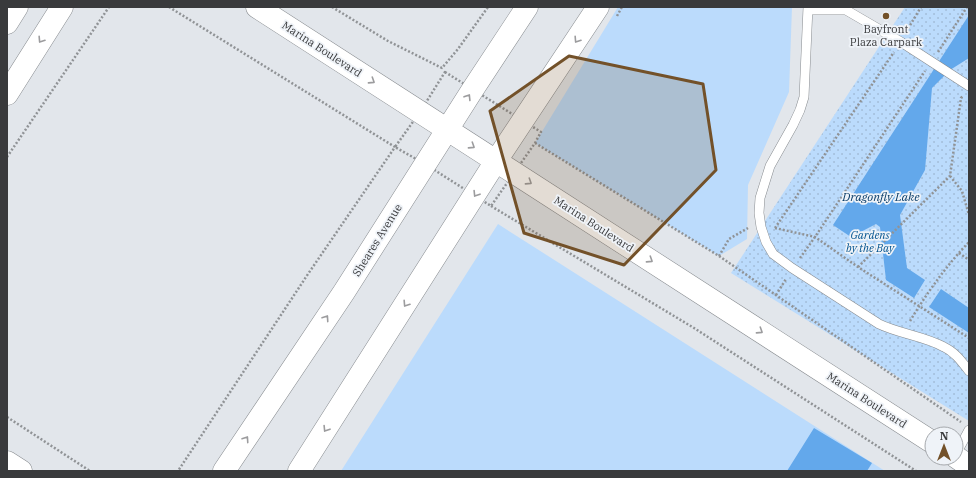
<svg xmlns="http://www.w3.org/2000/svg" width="976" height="478" viewBox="0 0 976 478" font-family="'IBM Plex Serif',serif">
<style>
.grass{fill:#bbdbfc}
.park{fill:url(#park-dots)}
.water{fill:#63a8eb}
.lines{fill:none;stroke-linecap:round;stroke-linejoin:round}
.service-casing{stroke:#888c90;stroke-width:10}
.secondary-casing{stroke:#888c90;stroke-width:23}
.primary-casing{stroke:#888c90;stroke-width:23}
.path{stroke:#909396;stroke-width:2.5;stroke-dasharray:2 2;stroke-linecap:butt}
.service{stroke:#fff;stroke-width:9}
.secondary{stroke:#fff;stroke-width:22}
.primary{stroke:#fff;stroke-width:22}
.oneway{stroke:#9c9c9e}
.marked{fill:#735129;fill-opacity:0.2;stroke:#735129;stroke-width:3;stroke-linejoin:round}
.poi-dot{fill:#735129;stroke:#eff3f8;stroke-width:1.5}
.labels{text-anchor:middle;stroke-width:3.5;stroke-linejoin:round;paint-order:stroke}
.poi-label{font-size:11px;fill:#393a3c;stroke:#eff3f8}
.street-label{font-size:11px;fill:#393a3c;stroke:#eff3f8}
.park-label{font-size:11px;font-style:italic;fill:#00528f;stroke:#eff3f8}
.water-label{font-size:12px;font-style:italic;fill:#0a3d69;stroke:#eff3f8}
</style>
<defs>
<pattern id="park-dots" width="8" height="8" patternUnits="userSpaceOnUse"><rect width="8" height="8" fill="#bbdbfc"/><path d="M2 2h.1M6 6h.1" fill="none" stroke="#a2bdd9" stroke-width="1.8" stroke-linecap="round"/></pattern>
</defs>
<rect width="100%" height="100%" fill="#e2e6eb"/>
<!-- grass -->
<path class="grass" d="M618 7H792L789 92 748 185 747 239 719 256 535 143Z
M498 224 885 471H341Z"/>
<!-- park -->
<path class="park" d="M905 7H969V421L731 273Z"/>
<!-- water -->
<path class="water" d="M969 15V58L950 70 932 88 925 170 900 215 907 268 925 280 914 298 886 280 880 227 876 224 851 237 833 225Z
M941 289 969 308V333L929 307Z
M814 428 872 463 867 471H787Z"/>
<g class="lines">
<!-- service casing -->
<g class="service-casing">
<path id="service" d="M808 7 804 97 800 110 793 125 770 166 760 198 759 213 761 227 766 242 773 254 792 268 879 324C900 334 924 336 944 347 955 352 962 362 969 371
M808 10H846L901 42 969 86
M956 454 969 430"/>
</g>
<!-- secondary casing -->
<g class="secondary-casing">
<path id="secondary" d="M7 23 17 7
M7 94 62 7"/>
</g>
<!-- primary casing -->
<g class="primary-casing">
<path id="primary" d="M257 7 932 442
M956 457 969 466
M7 462 21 471
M224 471 344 292 473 89 527 7
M299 471 496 161 598 7"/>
</g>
<!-- path -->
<path class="path" d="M169 7 395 147 308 274 178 471
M332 7 388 41 442 68 458 49 488 7
M617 16 622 7
M906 32 921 7
M938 52 967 7
M445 72 541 132 535 143 491 206 425 164 395 147 420 112Z
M535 143 719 256 961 422
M7 157 109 7
M950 176 962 191 969 215
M491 206 694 328 916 471
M775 228 815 237 858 267 969 338
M775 228 894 52
M959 253 969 260
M719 256 729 239 748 228
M800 258 815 237 925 71
M858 267 950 176 961 98 963 96
M776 295 786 279
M910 321C927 293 946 266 969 242
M7 417 90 471"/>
<!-- service -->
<use href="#service" class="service"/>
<!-- secondary -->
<use href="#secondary" class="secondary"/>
<!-- primary -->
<use href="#primary" class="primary"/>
</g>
<!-- one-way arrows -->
<defs><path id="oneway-chevron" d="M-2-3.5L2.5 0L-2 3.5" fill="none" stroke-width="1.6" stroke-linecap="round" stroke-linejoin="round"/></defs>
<g class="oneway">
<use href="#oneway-chevron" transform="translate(41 40) rotate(123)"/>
<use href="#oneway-chevron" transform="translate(577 40) rotate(123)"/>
<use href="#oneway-chevron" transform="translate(372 81) rotate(33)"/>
<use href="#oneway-chevron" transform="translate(468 97) rotate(-58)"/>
<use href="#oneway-chevron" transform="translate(472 146) rotate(33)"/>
<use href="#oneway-chevron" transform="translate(529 182) rotate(33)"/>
<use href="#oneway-chevron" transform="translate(476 194) rotate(122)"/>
<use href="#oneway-chevron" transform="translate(650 260) rotate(33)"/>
<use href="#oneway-chevron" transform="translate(406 304) rotate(123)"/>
<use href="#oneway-chevron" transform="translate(326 318) rotate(-56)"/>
<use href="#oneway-chevron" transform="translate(760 331) rotate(33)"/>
<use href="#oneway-chevron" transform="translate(326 429) rotate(122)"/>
<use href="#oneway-chevron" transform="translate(246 439) rotate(-56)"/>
</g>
<!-- marked area -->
<path class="marked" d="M569 56 703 84 716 170 624 265 524 233 490 111Z"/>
<!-- markers -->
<circle class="poi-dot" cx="886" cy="16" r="4"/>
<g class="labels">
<!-- poi labels -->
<g class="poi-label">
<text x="886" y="33">Bayfront<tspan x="886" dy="13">Plaza Carpark</tspan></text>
</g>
<!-- street labels -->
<g class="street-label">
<text transform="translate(322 49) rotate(33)" y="4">Marina Boulevard</text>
<text transform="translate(594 224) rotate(33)" y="4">Marina Boulevard</text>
<text transform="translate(377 240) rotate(-58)" y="4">Sheares Avenue</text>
<text transform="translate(867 400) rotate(33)" y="4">Marina Boulevard</text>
</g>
<!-- park labels -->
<g class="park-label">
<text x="870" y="239">Gardens<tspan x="870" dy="13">by the Bay</tspan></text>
</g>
<!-- water labels -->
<g class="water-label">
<text x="881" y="201">Dragonfly Lake</text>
</g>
</g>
<!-- border -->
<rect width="976" height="478" fill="none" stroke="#393a3c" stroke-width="16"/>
<!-- north arrow -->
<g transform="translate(944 446)"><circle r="19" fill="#eff3f8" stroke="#a6a9ad"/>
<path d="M0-3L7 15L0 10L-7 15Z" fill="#735129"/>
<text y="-6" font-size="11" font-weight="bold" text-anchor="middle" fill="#393a3c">N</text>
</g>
</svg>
